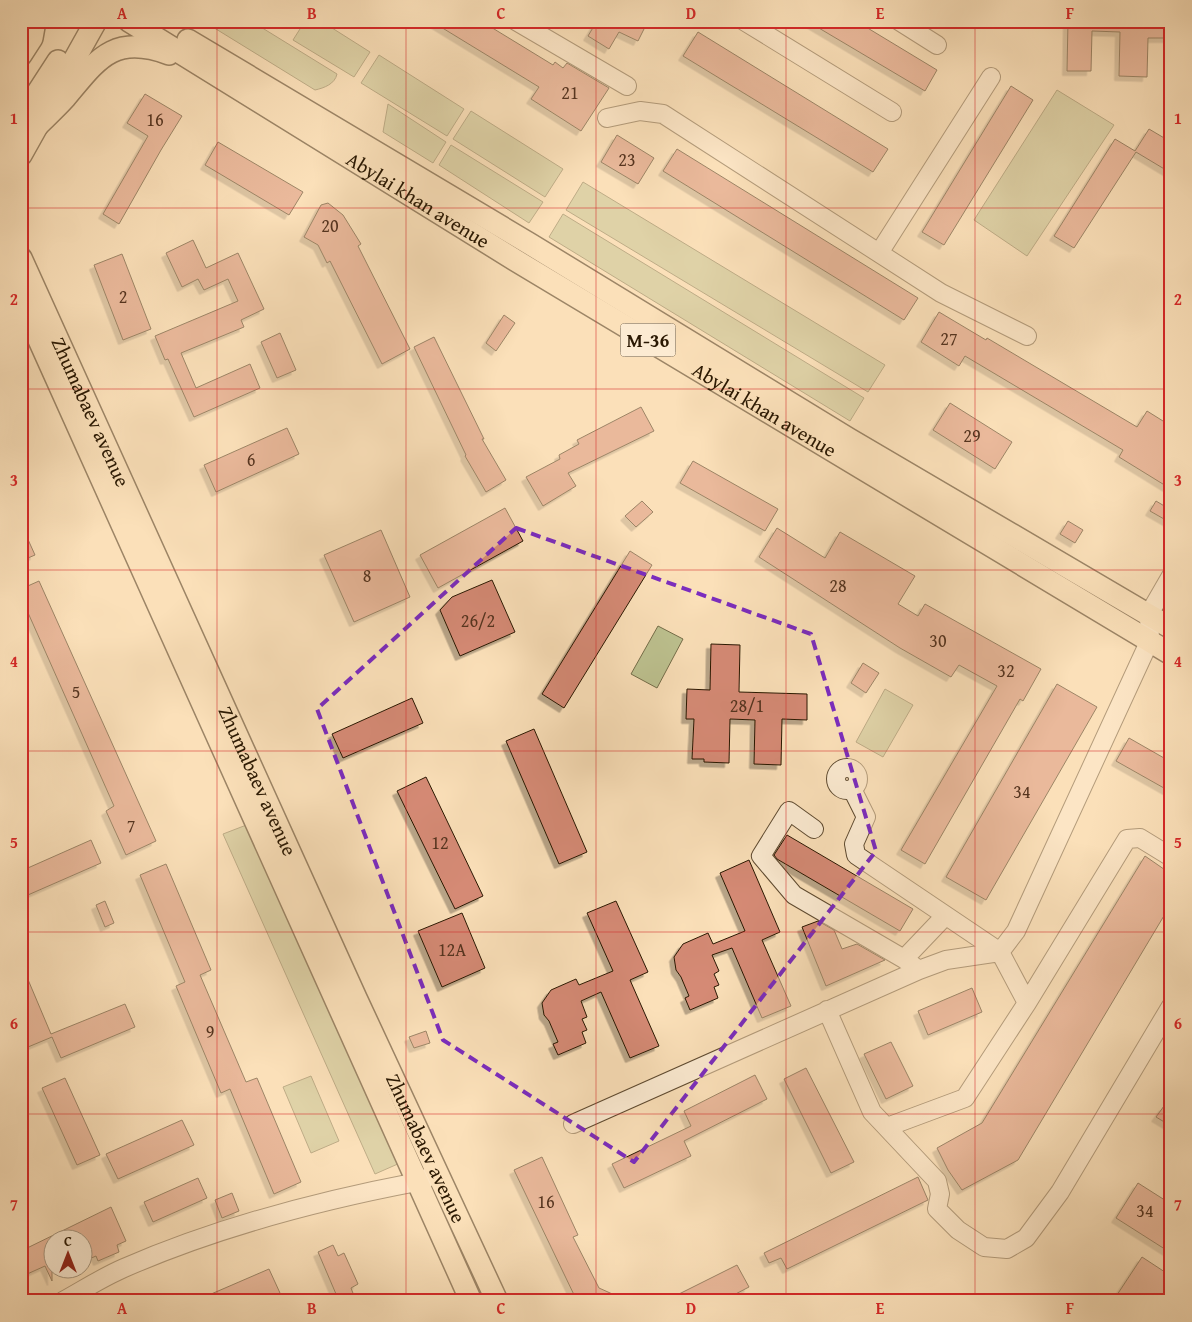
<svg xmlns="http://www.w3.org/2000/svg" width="1192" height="1322" viewBox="0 0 1192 1322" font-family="'Gentium Book Plus',serif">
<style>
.green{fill:#bdc290;stroke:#746d49}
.building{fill:#d58a75;stroke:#2a1802;filter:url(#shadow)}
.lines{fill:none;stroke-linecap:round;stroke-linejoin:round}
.minor-casing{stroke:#5e4a30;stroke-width:20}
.major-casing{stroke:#2a1802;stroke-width:24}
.minor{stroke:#fcebd2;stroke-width:18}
.major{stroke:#fbe0b9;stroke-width:21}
.marked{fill:none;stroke:#7b2cbf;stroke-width:4;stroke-dasharray:10 6;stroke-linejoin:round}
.grid{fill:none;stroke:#d62828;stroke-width:1;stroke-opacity:0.55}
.labels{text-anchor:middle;stroke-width:4.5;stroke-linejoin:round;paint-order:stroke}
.number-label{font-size:18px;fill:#55341f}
.shield{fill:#fcebd2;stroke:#695740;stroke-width:1}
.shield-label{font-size:19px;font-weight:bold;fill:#2a1802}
.street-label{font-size:20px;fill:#2a1802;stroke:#fcebd2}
.neatline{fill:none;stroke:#d62828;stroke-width:2}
.grid-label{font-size:16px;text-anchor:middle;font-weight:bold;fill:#d62828}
</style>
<defs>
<filter id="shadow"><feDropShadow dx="-4.5" dy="4.5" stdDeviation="0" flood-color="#0004"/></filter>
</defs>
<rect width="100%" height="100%" fill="#fbe0b9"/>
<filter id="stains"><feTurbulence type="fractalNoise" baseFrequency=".004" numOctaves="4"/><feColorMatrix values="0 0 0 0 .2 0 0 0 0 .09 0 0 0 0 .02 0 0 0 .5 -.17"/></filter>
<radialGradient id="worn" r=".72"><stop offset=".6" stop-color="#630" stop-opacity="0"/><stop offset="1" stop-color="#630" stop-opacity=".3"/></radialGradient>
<!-- green -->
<path class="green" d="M203 21H251L337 74C335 84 324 88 315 90Z
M305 21H321L370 52 354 77 293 40Z
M379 55 464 109 447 136 361 83Z
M1057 90 1114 125 1027 256 974 220Z
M388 104 446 142 433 163 383 132Z
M471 111 563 169 545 197 453 139Z
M451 145 543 202 529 223 439 165Z
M583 182 885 365 868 392 566 210Z
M563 214 864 398 850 421 549 237Z
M658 626 683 639 657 688 631 674Z
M885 689 913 705 883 757 856 742Z
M249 824 400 1163 375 1174 223 834Z
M311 1076 339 1141 311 1153 283 1087Z"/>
<!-- building -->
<path class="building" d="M431 21H481L553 65 555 62 563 68 567 63 609 88 581 131 531 99 539 87Z
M597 21H648L638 41 619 32 609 49 588 36Z
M807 21H856L937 70 925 91Z
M1068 21H1171V38H1148L1147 77 1119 76 1120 32 1092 31 1091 71H1067Z
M698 32 888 149 873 172 683 56Z
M1011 86 1033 100 944 245 922 232Z
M145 94 182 116 161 150 119 224 103 214 148 136 127 123Z
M1149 129 1171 142V173L1136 152 1074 248 1054 236 1115 139 1135 151Z
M617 135 654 158 638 184 601 162Z
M218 142 303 192 289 215 205 165Z
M677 149 918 298 904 320 663 171Z
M328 203 343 215 361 244 358 246 410 349 382 364 330 261 327 263 318 245 304 237 321 205Z
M193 240 206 268 238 253 264 309 241 320 244 327 181 353 196 388 250 364 260 388 194 417 168 359 165 360 155 336 238 301 228 279 204 290 198 279 182 287 166 253Z
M122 254 151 329 123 340 94 265Z
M939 312 986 340 987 338 1137 427 1147 411 1171 426V489L1119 457 1123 450 965 356 959 366 921 342Z
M504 315 515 323 496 351 486 343Z
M280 333 296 370 277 378 261 342Z
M434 337 484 439H482L506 480 486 492 465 456 466 455 414 347Z
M950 403 1012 442 995 469 933 430Z
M641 407 654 431 568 473 576 486 543 506 526 477 560 459 559 455 579 444 577 440Z
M287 428 299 454 216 492 204 465Z
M693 461 778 509 765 531 680 483Z
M642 501 653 512 636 527 625 516Z
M1156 501 1171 510V523L1150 511Z
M505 508 523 541 438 588 420 555Z
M1068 521 1083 530 1075 543 1060 534Z
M21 524 35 555 21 561Z
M777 528 825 558 840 532 915 576 898 604 918 616 925 604 1041 669 1023 701 1020 699 925 864 901 850 997 686 959 665 951 677 900 648 759 557Z
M381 530 410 597 354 622 324 555Z
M630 551 652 565 564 708 542 694Z
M492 580 515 632 460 656 440 610 452 597Z
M39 581 156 841 126 855 106 811 114 806 21 597V589Z
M711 644 740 645 739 692 807 694V720L782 719 781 765 754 764 755 720 730 719 729 763 704 762V759H692L694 719H686L687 689 710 690Z
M863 663 879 673 866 693 851 683Z
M1057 684 1097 707 986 900 946 877Z
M412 698 423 723 343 758 332 734Z
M534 729 587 852 559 864 506 741Z
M1129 738 1171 762V792L1116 761Z
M426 777 483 896 455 909 397 791Z
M787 835 913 909 900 931 777 859 774 855Z
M91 840 101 863 21 898V871Z
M1145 856 1171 874V904L1018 1160 962 1190 948 1170 937 1148 982 1123Z
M749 860 780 932 762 940 791 1006 762 1018 732 948 712 955 719 971 714 974 719 985 714 987 718 998 690 1010 685 998 689 996 681 977 676 970 674 957 683 944 708 933 713 944 745 931 720 873Z
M166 864 211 970 200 975 246 1082 257 1078 301 1182 274 1194 230 1089 221 1093 176 986 185 982 140 875Z
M105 901 114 923 105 927 96 905Z
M616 901 648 972 630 980 659 1046 630 1058 601 992 581 1001 587 1017 582 1019 587 1030 582 1032 586 1043 558 1055 553 1044 558 1042 549 1021 544 1015 542 1003 551 990 576 979 579 985 613 971 587 913Z
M462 913 485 968 442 987 418 931Z
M818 921 834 930 842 949 857 944 885 960 826 986 802 927Z
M21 963 51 1034 125 1004 135 1027 61 1058 52 1037 28 1047 21 1030Z
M972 988 982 1012 928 1035 918 1011Z
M426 1031 430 1043 414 1048 409 1037Z
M891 1042 913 1086 886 1099 864 1054Z
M806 1068 854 1162 831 1173 784 1079Z
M755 1075 767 1099 684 1141 691 1156 624 1188 612 1164 691 1126 684 1111Z
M65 1078 100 1155 77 1165 42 1088Z
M1164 1106 1171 1110V1126L1156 1117Z
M182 1120 194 1145 118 1179 106 1154Z
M542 1157 578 1235 573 1237 599 1288 628 1301H577L514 1170Z
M918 1177 928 1200 787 1269 781 1258 769 1263 764 1253Z
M198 1178 207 1198 153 1222 144 1202Z
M1138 1183 1171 1204V1253L1116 1218Z
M232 1193 239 1211 222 1218 215 1200Z
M111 1207 126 1241 117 1245 119 1252 98 1261 96 1256 82 1262V1240H52V1281L45 1266 25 1275 21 1268V1251Z
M333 1245 338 1256 344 1253 358 1284 351 1288 356 1301H339L318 1252Z
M1142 1257 1171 1276V1301H1113Z
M737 1265 749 1287 722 1301H665Z
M269 1269 280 1293 263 1301H195Z"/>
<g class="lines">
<!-- minor casing -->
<g class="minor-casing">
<path id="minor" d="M516 21 627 86
M744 21 892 112
M899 21 937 45
M607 118 640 111 663 114 941 293 1027 336
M879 253 991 77
M836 779a11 11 0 1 1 22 0a11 11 0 1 1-22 0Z
M852 789 866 817 854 844 856 855 1000 952 1027 1003
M814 829 789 811 761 856 794 895 904 959 919 970
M904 959 945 916
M827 1010 872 1112 937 1181 940 1194 937 1209 958 1230 984 1247 1007 1249 1026 1238 1060 1192 1171 1006
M573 1124 919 970 946 960 1000 952 1016 931 1150 640 1149 614 1171 576
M887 1127 965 1098 1027 1003 1127 839 1140 838 1171 857
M63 1301C83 1290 103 1277 124 1268 218 1227 317 1201 417 1182L429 1177"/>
</g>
<!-- major casing -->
<g class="major-casing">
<g id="major">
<path id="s1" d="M129 21 515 260 1171 654"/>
<path d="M188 40 530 244 849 439 1171 628"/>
<path d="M21 55 32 38 35 21"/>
<path d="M21 118 58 61"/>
<path d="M37 126C46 117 56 108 65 98 97 60 113 33 169 54"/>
<path d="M21 155 96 21"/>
<path id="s2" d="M21 258 356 998 497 1301"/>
<path d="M21 300 471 1301"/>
</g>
</g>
<!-- minor -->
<use href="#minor" class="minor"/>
<!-- major -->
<use href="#major" class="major"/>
</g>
<!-- marked area -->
<path d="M0 0H1192V1322H0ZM516 528 811 634 876 851 634 1162 443 1040 317 709Z" fill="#fbe0b9" fill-opacity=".55" fill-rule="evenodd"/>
<path class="marked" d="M516 528 811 634 876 851 634 1162 443 1040 317 709Z"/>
<!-- grid -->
<path class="grid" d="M217 21V1301M406 21V1301M596 21V1301M786 21V1301M975 21V1301M21 208H1171M21 389H1171M21 570H1171M21 751H1171M21 932H1171M21 1114H1171"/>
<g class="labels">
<!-- number labels -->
<g class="number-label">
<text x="570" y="99">21</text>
<text x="155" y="126">16</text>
<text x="627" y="166">23</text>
<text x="330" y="232">20</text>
<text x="123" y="303">2</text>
<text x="949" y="345">27</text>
<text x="972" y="442">29</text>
<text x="251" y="466">6</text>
<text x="367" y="582">8</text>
<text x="838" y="592">28</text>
<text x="478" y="627">26/2</text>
<text x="938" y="647">30</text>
<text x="1006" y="677">32</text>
<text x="76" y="698">5</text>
<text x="747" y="712">28/1</text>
<text x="1022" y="798">34</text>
<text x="131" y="832">7</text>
<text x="440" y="849">12</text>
<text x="452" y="956">12А</text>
<text x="210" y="1038">9</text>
<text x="546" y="1208">16</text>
<text x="1145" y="1217">34</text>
</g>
<!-- shield labels -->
<rect class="shield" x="620.5" y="323.5" width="55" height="33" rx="4"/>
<g class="shield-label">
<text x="648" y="347">M-36</text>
</g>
<!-- street labels -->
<g class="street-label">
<text dy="7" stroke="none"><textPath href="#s1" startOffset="340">Abylai khan avenue</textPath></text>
<text dy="7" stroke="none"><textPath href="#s1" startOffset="745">Abylai khan avenue</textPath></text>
<text dy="7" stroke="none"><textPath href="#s2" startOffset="169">Zhumabaev avenue</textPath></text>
<text dy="7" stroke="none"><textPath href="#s2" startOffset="574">Zhumabaev avenue</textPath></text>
<text dy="7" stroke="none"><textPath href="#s2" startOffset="978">Zhumabaev avenue</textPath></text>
</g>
</g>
<!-- margin -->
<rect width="1192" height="1322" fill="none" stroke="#fbe0b9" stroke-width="55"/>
<!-- north arrow -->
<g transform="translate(68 1254)"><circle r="24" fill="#fcebd2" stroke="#a8977f"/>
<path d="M0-4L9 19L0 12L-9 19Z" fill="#8f2418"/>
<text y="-8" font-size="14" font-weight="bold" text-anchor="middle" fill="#2a1802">С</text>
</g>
<rect x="28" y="28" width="1136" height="1266" class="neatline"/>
<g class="grid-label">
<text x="122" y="19">A</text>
<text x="312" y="19">B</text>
<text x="501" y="19">C</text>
<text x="691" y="19">D</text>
<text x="880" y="19">E</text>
<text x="1070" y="19">F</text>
<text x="14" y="124">1</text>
<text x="1178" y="124">1</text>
<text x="14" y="305">2</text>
<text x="1178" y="305">2</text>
<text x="14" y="486">3</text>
<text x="1178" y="486">3</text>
<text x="14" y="667">4</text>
<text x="1178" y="667">4</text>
<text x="14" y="848">5</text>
<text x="1178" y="848">5</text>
<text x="14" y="1029">6</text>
<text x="1178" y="1029">6</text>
<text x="14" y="1210">7</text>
<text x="1178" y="1210">7</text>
<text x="122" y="1314">A</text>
<text x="312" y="1314">B</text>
<text x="501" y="1314">C</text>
<text x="691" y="1314">D</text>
<text x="880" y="1314">E</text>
<text x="1070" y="1314">F</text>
</g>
<rect width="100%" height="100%" filter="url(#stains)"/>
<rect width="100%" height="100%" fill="url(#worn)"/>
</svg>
